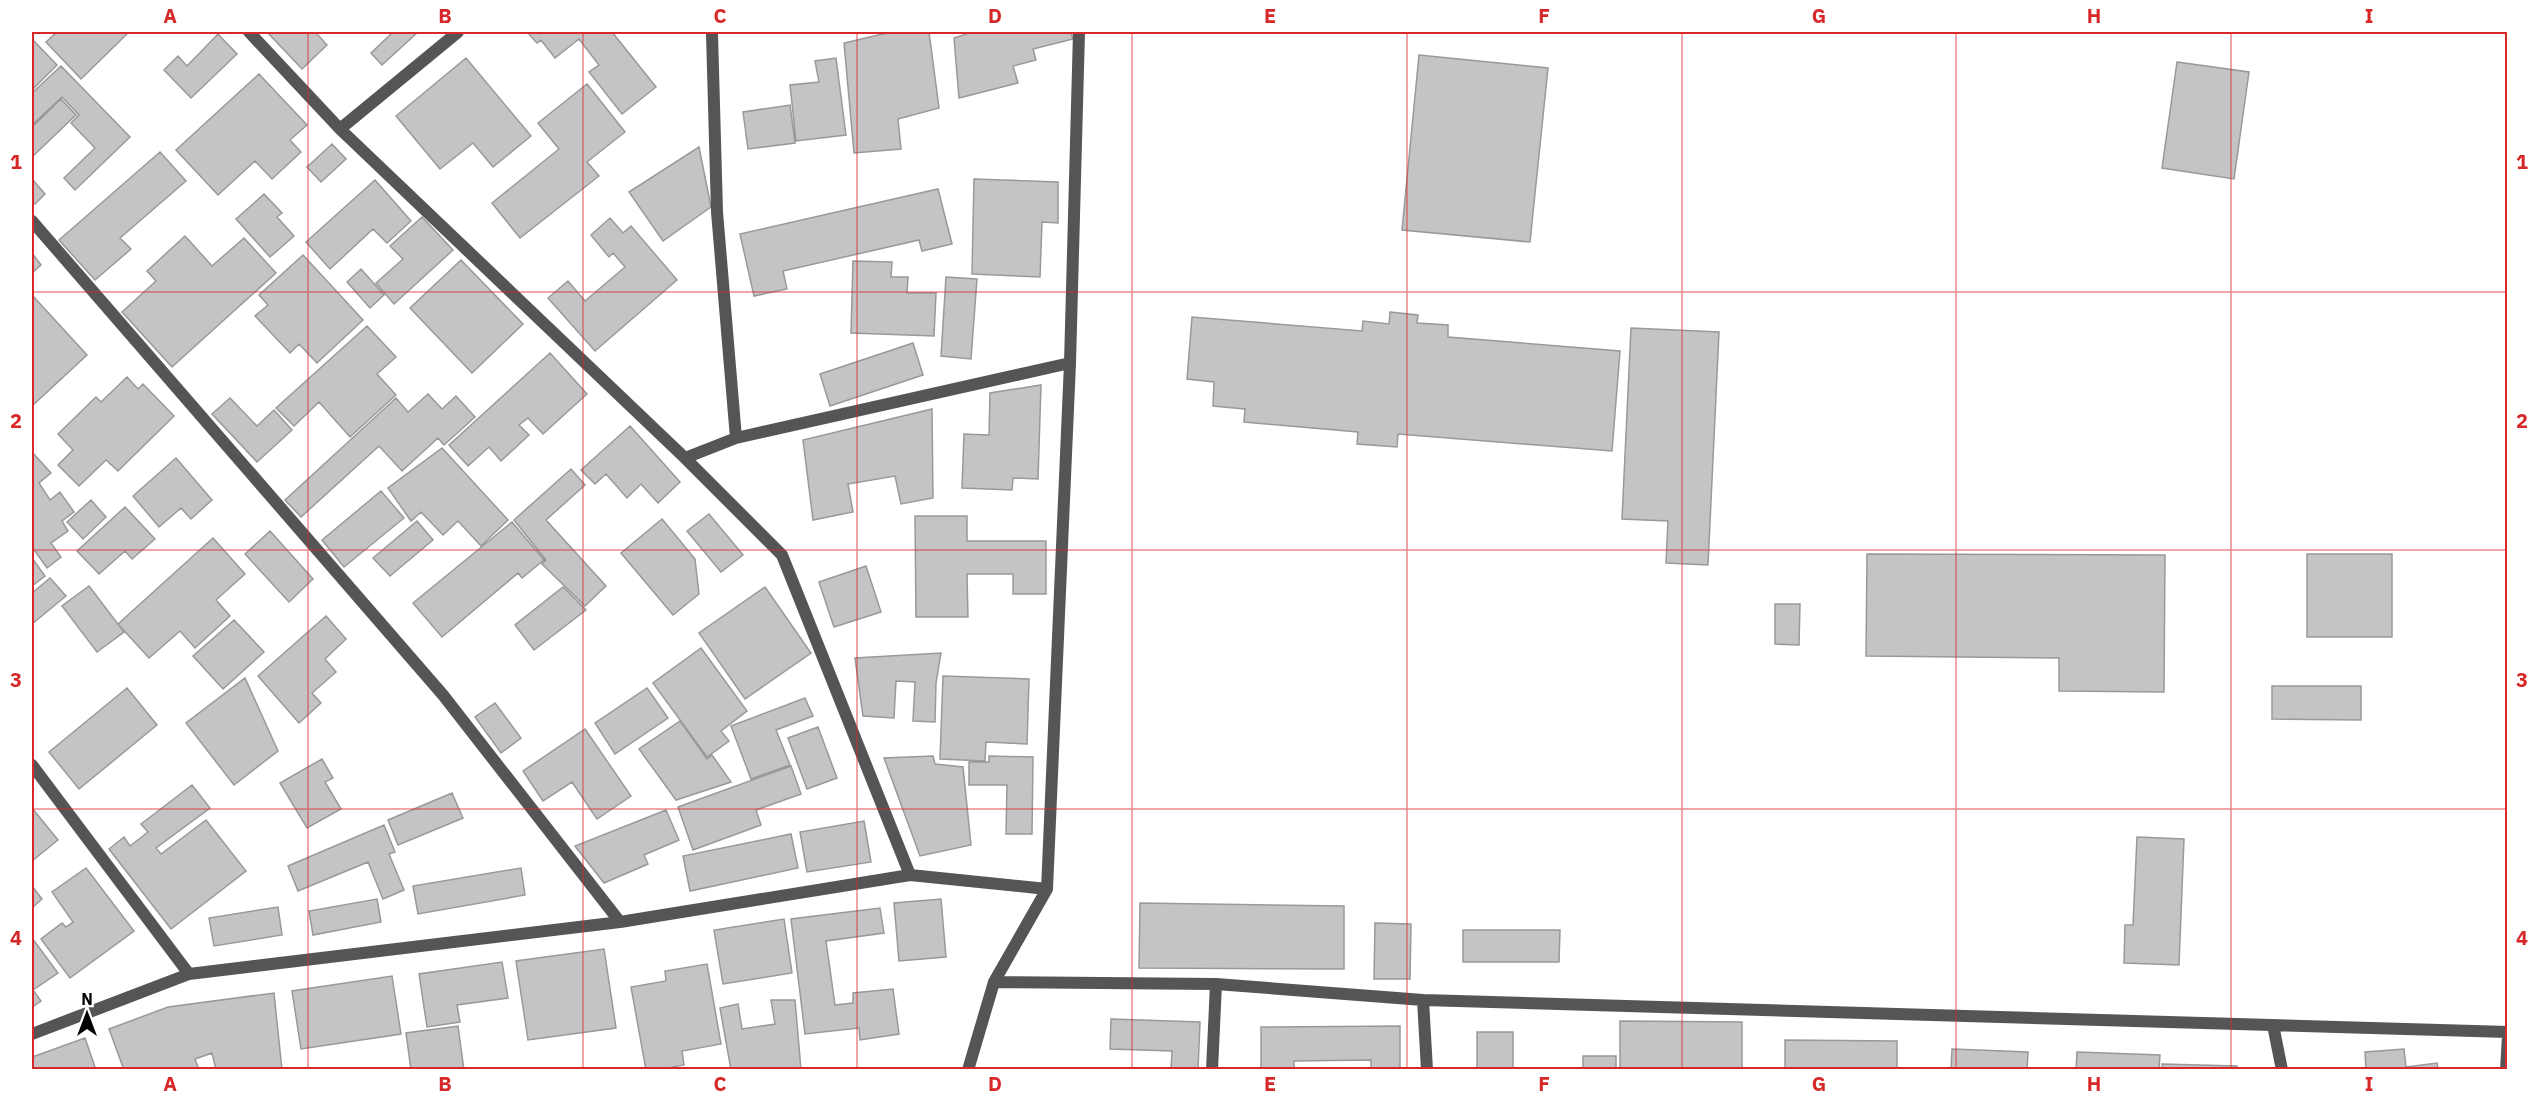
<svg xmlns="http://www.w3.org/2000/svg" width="2539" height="1101" viewBox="0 0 2539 1101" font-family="'IBM Plex Sans',sans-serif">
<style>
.building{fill:#c4c4c4;stroke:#999;stroke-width:1.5}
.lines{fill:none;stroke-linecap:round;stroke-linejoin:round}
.minor{stroke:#555;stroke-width:12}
.grid{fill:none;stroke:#d62828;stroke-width:1.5;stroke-opacity:0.55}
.neatline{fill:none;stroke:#d62828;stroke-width:2}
.grid-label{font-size:20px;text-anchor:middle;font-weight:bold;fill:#d62828}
</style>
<rect width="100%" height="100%" fill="#fff"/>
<!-- building -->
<path class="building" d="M57 32H129L81 79 46 42Z
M267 32H320L317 34 327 45 302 69Z
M393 32H418L382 65 371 53Z
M527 32H612L656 87 622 114 589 72 599 65 579 39 555 58 541 40 537 43Z
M891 32H929L939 108 898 119 901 149 854 153 844 43Z
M972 32H1071L1073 39 1033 49 1036 60 1013 66 1018 83 959 98 954 38Z
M218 34 237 54 191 98 164 70 178 56 187 66Z
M32 39 57 65 32 90Z
M1419 55 1548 68 1530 242 1402 230Z
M466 58 531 136 493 167 473 143 440 169 396 116Z
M836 58 846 135 796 141 790 85 819 82 815 61Z
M2177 62 2249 72 2234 179 2162 168Z
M61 66 130 137 75 190 64 178 95 148 71 123 79 115 62 97 32 125V93Z
M259 74 307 125 290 140 301 152 272 179 255 161 218 195 176 150Z
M587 84 625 132 587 162 599 176 520 238 492 203 559 149 538 123Z
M61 99 76 115 32 157V127Z
M790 105 795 143 748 149 743 112Z
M332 144 346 159 321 182 307 167Z
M699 147 711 207 663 241 629 192Z
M160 152 186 181 120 238 131 249 95 280 59 240Z
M32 179 45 194 35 204 32 201Z
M974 179 1058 182V223L1042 222 1040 277 972 274Z
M375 180 411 221 387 243 373 229 330 269 306 242Z
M938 189 952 244 922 251 919 240 783 271 787 289 754 296 740 234Z
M264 194 282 213 277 217 294 236 270 257 236 219Z
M422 217 453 250 394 304 376 283 403 259 390 246Z
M610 218 623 233 631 226 677 280 595 351 548 298 568 281 585 301 625 267 613 253 609 257 591 235Z
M185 236 212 266 244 238 276 273 172 367 122 312 156 281 147 271Z
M32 253 41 265 32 273Z
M303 255 363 320 317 363 299 344 290 353 255 316 268 305 259 295Z
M461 260 523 324 472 373 410 308Z
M853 261 892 262 891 277H908L907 293H936L934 336 851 333Z
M361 269 384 295 370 308 347 282Z
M946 277 977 279 971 359 941 356Z
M32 295 87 355 32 406Z
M1390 312 1418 315 1417 323 1448 325V337L1620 351 1612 451 1398 434 1397 447 1357 444 1358 432 1244 422 1245 409 1213 406 1214 382 1187 379 1192 317 1362 331 1363 321 1389 324Z
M367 326 396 357 377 374 396 395 350 437 319 402 294 426 276 408Z
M1631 328 1719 332 1708 565 1666 563 1668 521 1622 519Z
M913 343 923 375 830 406 820 374Z
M550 353 587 394 543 434 528 418 519 425 529 435 501 461 489 447 468 466 449 445Z
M127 377 138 389 143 384 174 416 118 471 106 460 79 486 58 465 73 450 58 434 96 397 101 402Z
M1041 385 1038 479 1013 478 1012 490 962 488 964 434 989 435 990 393Z
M428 394 442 409 456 396 475 417 444 445 438 438 402 471 379 446 301 517 285 500 396 398 408 412Z
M230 398 257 426 274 410 292 430 257 462 212 414Z
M932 409 933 498 901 504 895 476 848 484 853 512 813 520 803 440Z
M630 426 680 482 658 503 641 484 627 498 606 474 595 484 581 470Z
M442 448 508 520 481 546 458 521 443 535 421 512 411 521 388 488Z
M32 452 51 473 39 483 50 500 60 492 74 512 62 521 68 531 51 543 61 557 47 568 32 547Z
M176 458 212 500 191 519 181 508 159 527 133 496Z
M571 469 585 485 546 520 606 586 585 606 542 564 546 560 514 520Z
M381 491 404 518 344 567 322 540Z
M91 500 106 517 83 539 67 522Z
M125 507 155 539 132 559 125 551 99 574 77 551Z
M709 514 743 555 721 572 687 531Z
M915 516H967V541H1046V594H1013V574H967L968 617H916Z
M662 519 695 559 699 594 673 615 621 553Z
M417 521 433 540 390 576 373 558Z
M512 522 544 560 522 578 518 573 442 637 413 603Z
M270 531 313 579 289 602 245 554Z
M213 538 245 574 216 600 230 616 195 648 180 631 149 658 118 624Z
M1867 554 2165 555 2164 692 2059 691V658L1866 656Z
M2307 554H2392V637H2307Z
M32 558 45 576 32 586Z
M866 566 881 612 834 627 819 582Z
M50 578 66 596 32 624V593Z
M89 586 124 632 97 652 62 606Z
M563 587 586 610 534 650 515 625Z
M765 587 811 653 745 699 699 633Z
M1775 604H1800L1799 645 1775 644Z
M326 616 346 639 325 659 336 672 312 693 321 703 299 723 258 676Z
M234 620 264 652 223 689 193 656Z
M701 648 747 711 721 731 729 741 707 757 653 683Z
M941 653 936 683 935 722 913 721 915 682 896 681 894 718 863 716 855 658Z
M943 676 1029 679 1027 744 986 742 985 761 940 759Z
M245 678 278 751 234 785 186 723Z
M2272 686H2361V720L2272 719Z
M127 688 157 725 79 789 49 752Z
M647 688 668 718 615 754 595 723Z
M805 698 813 716 776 730 790 765 751 779 731 726Z
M495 703 521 738 501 753 475 717Z
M680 721 707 759 712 755 731 782 676 800 639 749Z
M818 727 837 778 807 789 788 738Z
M585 729 631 796 597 819 572 782 543 801 523 771Z
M933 756 935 764 963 767 971 845 920 856 884 758Z
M989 756 1033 757 1032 834H1006L1007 785H969V762H989Z
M322 759 333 778 325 782 341 809 307 828 280 783Z
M791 766 801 794 756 810 761 825 693 850 678 807Z
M192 785 210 808 156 848 161 854 206 820 246 871 171 929 109 849 124 837 130 846 148 832 141 824Z
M452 793 463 818 398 845 388 820Z
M32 808 58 840 32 861Z
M666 810 679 840 644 855 648 864 604 883 575 846Z
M864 821 871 862 807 872 800 832Z
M384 825 395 852 389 854 404 890 383 899 368 862 298 891 288 866Z
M791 834 798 868 690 891 683 856Z
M2137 837 2184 839 2179 965 2124 963 2125 925H2133Z
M86 868 134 931 70 978 41 939 62 923 66 927 73 922 52 892Z
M521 868 525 895 418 914 413 886Z
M32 886 42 899 32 908Z
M377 899 381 922 313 935 309 911Z
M941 899 946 957 899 961 894 903Z
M1140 903 1344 906V969L1139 968Z
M278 907 282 935 214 946 209 918Z
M880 908 884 933 826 941 835 1005 853 1003V993L893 989 899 1034 860 1040 859 1028 805 1034 791 919Z
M784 919 792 973 723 984 714 930Z
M1375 923 1411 924 1410 979H1374Z
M1463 930H1560L1559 962H1463Z
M32 938 58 973 33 990 41 1001 32 1007Z
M604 949 616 1028 528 1040 516 961Z
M502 962 508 998 457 1005 460 1022 427 1027 419 974Z
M707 964 721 1044 682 1051 684 1065 672 1067 673 1070H646L631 987 666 981 665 971Z
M392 976 401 1034 301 1049 292 991Z
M274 993 282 1070H216L212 1053 195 1059 199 1070H124L109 1029 168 1007Z
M771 1000H795L801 1070H731L720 1008 738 1004 742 1029 775 1024Z
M1111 1019 1200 1022 1198 1070H1171L1172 1051 1110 1049Z
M1620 1021 1742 1022V1070H1620Z
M458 1026 464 1070H411L406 1033Z
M1400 1026V1070H1371V1060L1294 1061V1070H1261V1027Z
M1477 1032H1513V1070H1477Z
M85 1038 96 1070H32V1057Z
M1785 1040 1897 1041V1070H1785Z
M1952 1049 2028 1052 2027 1070H1951Z
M2404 1049 2406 1067 2437 1063 2438 1070H2366L2365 1052Z
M2077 1052 2160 1055 2159 1070H2076Z
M1583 1056H1616V1070H1583Z
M2162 1064 2237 1066V1070H2162Z"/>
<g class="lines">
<!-- minor -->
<path class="minor" d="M249 32 340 129 685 458 782 555 910 875
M712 34 717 212 736 438
M340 129 458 32
M32 221 443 695 620 922
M685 458 736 438 1070 363
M32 765 189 974
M994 982 1216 984 1423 1000 2508 1032
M1423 1000 1427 1070
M2273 1025 2282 1070
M32 1034 189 974 620 922 910 875 1047 889
M968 1070 994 982 1047 889 1070 363 1079 32
M1212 1070 1216 984
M2506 1070 2508 1035"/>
</g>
<!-- grid -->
<path class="grid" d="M308 32V1070M583 32V1070M857 32V1070M1132 32V1070M1407 32V1070M1682 32V1070M1956 32V1070M2231 32V1070M32 292H2508M32 550H2508M32 809H2508"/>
<!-- border -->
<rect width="2539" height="1101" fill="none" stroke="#ffffff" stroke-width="66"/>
<!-- north arrow -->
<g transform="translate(87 1014)" stroke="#ffffff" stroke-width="4.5" paint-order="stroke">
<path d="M0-4.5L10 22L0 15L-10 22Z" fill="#000000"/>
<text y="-9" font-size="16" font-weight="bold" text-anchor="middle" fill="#000000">N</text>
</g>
<rect x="33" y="33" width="2473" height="1035" class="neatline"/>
<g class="grid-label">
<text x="170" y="23">A</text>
<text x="445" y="23">B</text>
<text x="720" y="23">C</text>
<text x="995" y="23">D</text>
<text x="1270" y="23">E</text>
<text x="1544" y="23">F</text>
<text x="1819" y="23">G</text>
<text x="2094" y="23">H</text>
<text x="2369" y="23">I</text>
<text x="16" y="169">1</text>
<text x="2522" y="169">1</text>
<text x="16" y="428">2</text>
<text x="2522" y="428">2</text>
<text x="16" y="687">3</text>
<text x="2522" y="687">3</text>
<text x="16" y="945">4</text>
<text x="2522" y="945">4</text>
<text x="170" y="1091">A</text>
<text x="445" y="1091">B</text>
<text x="720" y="1091">C</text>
<text x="995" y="1091">D</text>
<text x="1270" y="1091">E</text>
<text x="1544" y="1091">F</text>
<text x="1819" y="1091">G</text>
<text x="2094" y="1091">H</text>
<text x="2369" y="1091">I</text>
</g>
</svg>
